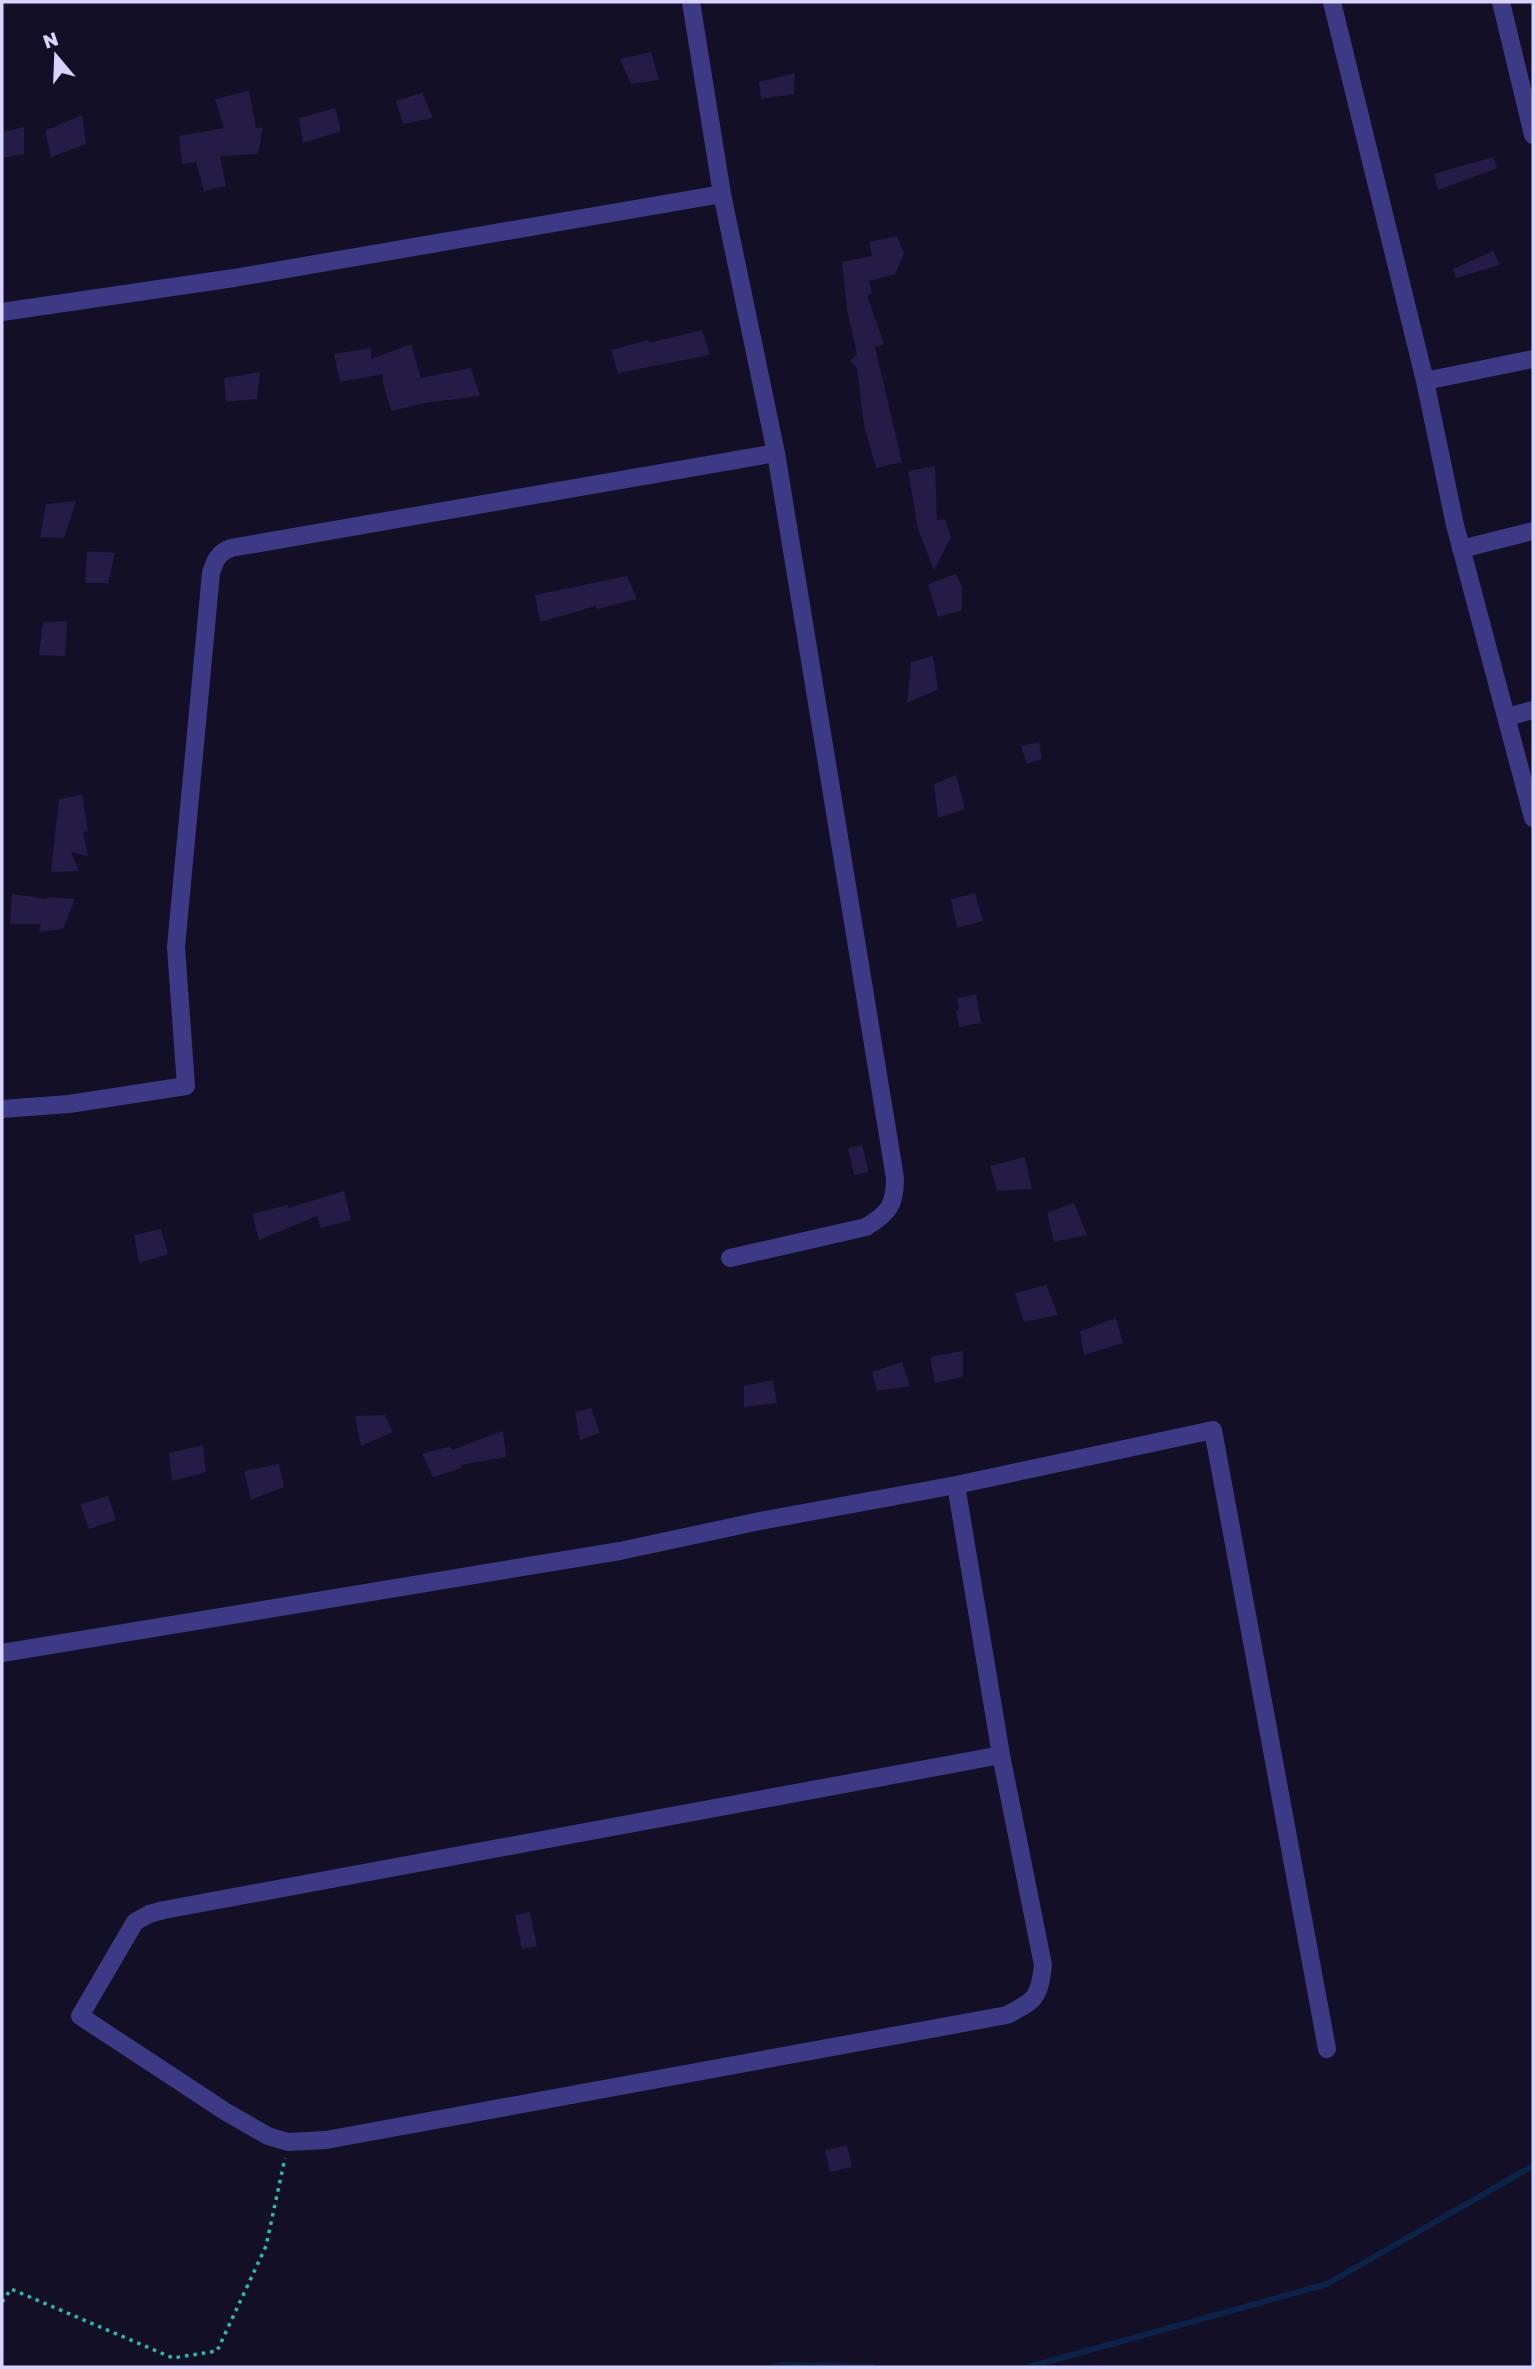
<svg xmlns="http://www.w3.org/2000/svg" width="1535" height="2369" viewBox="0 0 1535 2369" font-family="'Golos Text',sans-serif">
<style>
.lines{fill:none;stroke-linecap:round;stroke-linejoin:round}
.stream{stroke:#0c2248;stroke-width:6}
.building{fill:#241b47}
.path{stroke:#2fb8b0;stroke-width:3.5;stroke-dasharray:3.5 5;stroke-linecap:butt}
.minor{stroke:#3d3a85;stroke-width:18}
</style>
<rect width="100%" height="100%" fill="#130f26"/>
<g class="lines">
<!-- stream -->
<path class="stream" d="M772 2367 784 2365 873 2367
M1029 2367 1327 2284 1533 2166"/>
</g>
<!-- building -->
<path class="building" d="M651 52 659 80 631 84 620 59Z
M795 73 794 94 761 99 759 82Z
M249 91 256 128 263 127 258 154 220 156 226 186 204 191 196 162 182 164 179 136 224 128 215 99Z
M422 93 433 118 403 124 396 101Z
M335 108 341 131 303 143 299 118Z
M82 115 86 144 51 157 45 131Z
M24 127V154L2 158V132Z
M1493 157 1497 168 1438 190 1434 174Z
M897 236 904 253 895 274 869 281 872 294 867 295 884 344 875 347 902 462 876 468 864 425 857 368 850 361 857 354 847 309 842 262 872 256 869 242Z
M1493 251 1500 265 1456 278 1453 269Z
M702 330 710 355 618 373 611 350 648 340 649 343Z
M411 344 421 378 471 368 480 396 424 403 391 411 383 383V374L340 382 334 354 371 348V359Z
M260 372 257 399 226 402 224 378Z
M935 466 937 520 945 519 951 537 934 570 918 529 908 471Z
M76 501 64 538 40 537 46 504Z
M87 551 115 553 108 583H85Z
M956 574 962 587V610L938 617 928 584Z
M627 576 637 599 597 609 596 606 540 622 535 595Z
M67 621 65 656 39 655 43 622Z
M933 656 938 689 907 703 911 662Z
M1039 742 1042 759 1027 764 1021 746Z
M956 775 965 809 938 818 934 784Z
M82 795 88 831 83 832 88 856 71 852 79 871 51 872 59 799Z
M975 893 983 921 957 928 951 899Z
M12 894 47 899 48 897 75 899 63 929 39 932 41 924H10Z
M976 994 981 1023 959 1027 956 1011 959 1010 957 998Z
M862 1145 869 1172 854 1175 848 1148Z
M1025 1157 1032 1189 997 1191 990 1166Z
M344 1191 351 1220 321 1228 317 1216 259 1240 252 1214 288 1205V1208Z
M1074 1203 1087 1235 1054 1242 1047 1213Z
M161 1229 168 1254 139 1263 134 1235Z
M1046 1285 1058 1315 1024 1322 1015 1293Z
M1116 1318 1123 1343 1084 1355 1080 1331Z
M963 1351V1377L935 1383 930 1357Z
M902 1362 910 1386 877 1391 872 1372Z
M773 1380 777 1403 744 1407V1386Z
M591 1408 600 1433 580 1440 575 1412Z
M385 1415 393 1432 361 1446 355 1416Z
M503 1431 506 1457 460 1465 462 1468 433 1477 422 1454 450 1446 452 1450Z
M203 1445 206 1472 172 1481 169 1453Z
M279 1464 284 1487 251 1500 244 1471Z
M108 1496 116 1520 89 1529 80 1504Z
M530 1912 537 1946 522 1949 515 1915Z
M847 2145 852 2167 830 2172 825 2150Z"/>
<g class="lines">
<!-- path -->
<path class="path" d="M2 2302 11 2289 173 2358 217 2351 266 2246 285 2158"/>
<!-- minor -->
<path class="minor" d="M691 2 722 194 776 453 895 1178C895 1205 889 1213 866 1227L730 1258
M1332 2 1425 381 1455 525 1533 818
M1501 2 1533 135
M2 312 234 278 722 194
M1425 381 1533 359
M1461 549 1533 531
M1507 717 1533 710
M2 1109 69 1104 186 1086 176 947 211 573C215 560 218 553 231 548L776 453
M956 1485 1001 1755 1043 1965C1039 1998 1036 2000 1007 2015L326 2140 288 2142 268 2136 226 2112 80 2016 135 1922 149 1914 164 1910 1001 1755
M2 1653 620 1551 760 1521 956 1485 1213 1430 1327 2049"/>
</g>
<!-- border -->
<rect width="1535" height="2369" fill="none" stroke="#d9d4ff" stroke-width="7"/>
<!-- north arrow -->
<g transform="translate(56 56) rotate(341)" stroke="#130f26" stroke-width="5" paint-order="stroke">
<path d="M0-5L12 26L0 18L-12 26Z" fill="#d9d4ff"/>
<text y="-10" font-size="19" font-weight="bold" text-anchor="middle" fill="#d9d4ff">N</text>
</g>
</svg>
